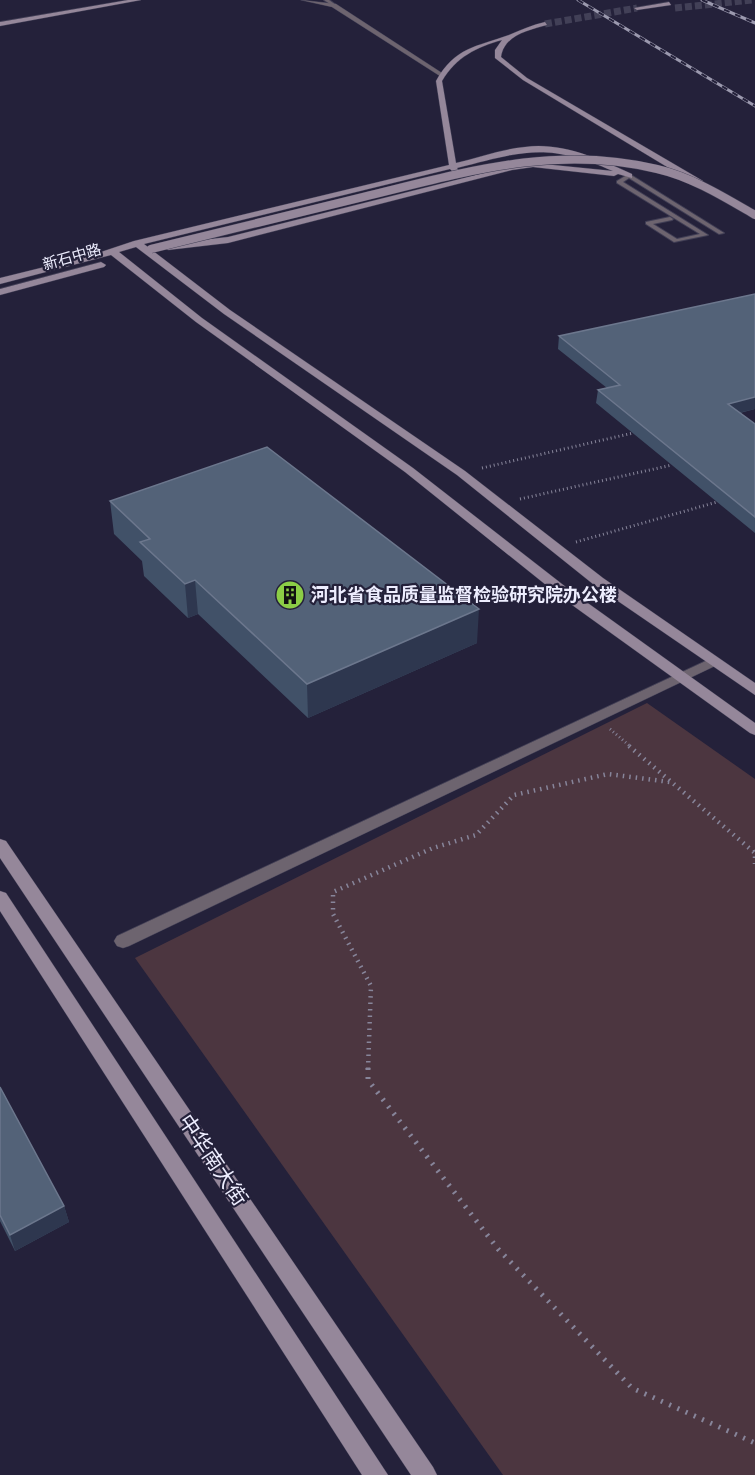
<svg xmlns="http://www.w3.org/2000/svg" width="755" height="1475" viewBox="0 0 755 1475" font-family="Manrope,'Noto Sans SC',sans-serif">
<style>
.green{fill:#4c3640}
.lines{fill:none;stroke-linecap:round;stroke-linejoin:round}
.secondary-tunnel{stroke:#424057;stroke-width:7;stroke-dasharray:7 3;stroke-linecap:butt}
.service-casing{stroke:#403e55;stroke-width:2}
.pedestrian-casing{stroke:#403e55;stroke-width:1}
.minor-casing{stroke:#403e55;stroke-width:1}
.secondary-casing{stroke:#403e55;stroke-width:1}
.path-far2{stroke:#87859a;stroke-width:3;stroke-dasharray:1 3;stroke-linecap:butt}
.path-far1{stroke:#87859a;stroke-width:4.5;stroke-dasharray:1.5 5;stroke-linecap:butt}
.path{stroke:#87859a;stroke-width:5;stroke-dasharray:2 7;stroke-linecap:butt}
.service{fill:#6d646f;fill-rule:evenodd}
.pedestrian{fill:#6d646f;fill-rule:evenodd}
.minor{fill:#6d646f;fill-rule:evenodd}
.secondary{fill:#95879a;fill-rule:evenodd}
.rail-casing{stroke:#9b99ae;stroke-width:3}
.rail{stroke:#24213a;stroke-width:2;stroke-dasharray:6;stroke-linecap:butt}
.secondary-bridge-casing{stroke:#403e55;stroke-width:9;stroke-linecap:butt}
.secondary-bridge{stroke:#95879a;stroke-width:8}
.wall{fill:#415168}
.shaded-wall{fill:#2e374f}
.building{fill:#536278;stroke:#6c778d;stroke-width:1.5}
.labels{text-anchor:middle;stroke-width:4.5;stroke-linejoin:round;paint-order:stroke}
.far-street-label{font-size:15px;fill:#ededfe;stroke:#24213a}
.poi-label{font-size:18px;font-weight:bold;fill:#ededfe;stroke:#24213a;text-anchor:start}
.near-street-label{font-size:21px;fill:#ededfe;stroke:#24213a}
</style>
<rect width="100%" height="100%" fill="#24213a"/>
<!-- green -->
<path class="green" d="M647 703 755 779V1475H503L135 958Z"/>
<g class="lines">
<!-- secondary-tunnel -->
<path class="secondary-tunnel" d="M675 8 752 0
M545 24 637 8"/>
<!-- service casing -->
<g class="service-casing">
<path id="service" d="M324 0H329L336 5 333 6Z
M627 175H631L724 233 719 234 629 178 623 182 708 235 674 242 646 224V222L670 217 673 219 672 220 653 224 677 239 700 234 617 183V181Z"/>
</g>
<!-- pedestrian casing -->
<g class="pedestrian-casing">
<path id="pedestrian" d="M712 658 719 662 717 665 129 946 123 948 117 946 114 941 117 936Z"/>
</g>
<!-- minor casing -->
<g class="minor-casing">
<path id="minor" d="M301 0 336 4 445 75 440 76 332 7Z"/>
</g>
<!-- secondary casing -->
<g class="secondary-casing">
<path id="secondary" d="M128 0H141L0 26V22Z
M669 2 671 5 637 10 634 8Z
M545 22 547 25C529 30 504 35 501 57L527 78 703 181V185H697L523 80 495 58V50L502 40C477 47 456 57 442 81L456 163C478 158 502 149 525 147 562 142 599 159 632 174V178L618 174 614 176 533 167 512 170 228 243 168 250 164 247 168 244 228 237 512 166 533 163 613 171C547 142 524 151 457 168L462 175 458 177 450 169 144 244 230 310 465 471 603 578 755 683V695L593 584 457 475 224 314 136 247 119 252 202 318 413 468 571 591 755 723V735L750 733 561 597 405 472 196 322 111 255 0 284V278L89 256 134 241 449 165 436 81C455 47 476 47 509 35 521 30 532 25 545 22Z
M101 262 106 265 104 267 0 295V289Z
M0 839 6 841 433 1467 437 1475H411L0 858Z
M0 891 6 893 388 1475H362L0 911Z"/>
</g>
<!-- path-far2 -->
<path class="path-far2" d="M482 468 633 433
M520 499 672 465
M576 542 717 502
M610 729 631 747"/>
<!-- path-far1 -->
<path class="path-far1" d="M629 746 755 853
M755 850V864
M368 1069 371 986 333 914V892L433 848 476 835 514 795 608 774 670 782"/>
<!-- path -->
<path class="path" d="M368 1068V1080L498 1249 632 1388 755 1443"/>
<!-- service -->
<use href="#service" class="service"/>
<!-- pedestrian -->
<use href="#pedestrian" class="pedestrian"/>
<!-- minor -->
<use href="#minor" class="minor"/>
<!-- secondary -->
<use href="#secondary" class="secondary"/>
<!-- rail casing -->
<g class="rail-casing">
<path id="rail" d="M578 0 755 106
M702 0 755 23"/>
</g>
<!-- rail -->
<use href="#rail" class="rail"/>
<!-- secondary-bridge casing -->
<g class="secondary-bridge-casing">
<path id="secondary-bridge" d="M151 249C222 232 292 214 363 197 462 173 554 144 657 169 692 177 724 197 755 215"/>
</g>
<!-- secondary-bridge -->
<use href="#secondary-bridge" class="secondary-bridge"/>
</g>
<!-- wall -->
<path class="wall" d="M755 294V409L740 413 755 424V533L596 403 598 390 607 388 558 349 559 336Z
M110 501 477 643 308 718 198 614 188 618 144 576 142 561 114 534Z
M0 1087 64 1206 69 1222 15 1251 0 1221Z"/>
<!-- shaded-wall -->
<path class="shaded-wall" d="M755 397V409L725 416 728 404Z
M195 580 198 614 188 618 185 584Z
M479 609 477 643 308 718 307 684Z
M64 1206 69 1222 15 1251 10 1235Z"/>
<!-- building -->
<path class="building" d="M755 294V397L728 404 755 424V517L598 390 620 385 559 336Z
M267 447 479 609 307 684 195 580 185 584 140 542 150 539 110 501Z
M0 1087 64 1206 10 1235 0 1215Z"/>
<!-- icons -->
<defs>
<g id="building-disc" transform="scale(1.5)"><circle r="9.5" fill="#8cce46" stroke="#24213a"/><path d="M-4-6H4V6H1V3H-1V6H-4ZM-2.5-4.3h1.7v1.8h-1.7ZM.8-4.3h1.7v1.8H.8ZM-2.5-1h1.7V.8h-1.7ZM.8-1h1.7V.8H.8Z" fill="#111"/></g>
</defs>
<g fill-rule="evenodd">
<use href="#building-disc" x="290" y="595"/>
</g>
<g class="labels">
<!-- far-street labels -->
<g class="far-street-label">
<text transform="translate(72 257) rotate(-16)" y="5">新石中路</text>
</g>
<!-- poi labels -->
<g class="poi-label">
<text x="311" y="601">河北省食品质量监督检验研究院办公楼</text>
</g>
<!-- near-street labels -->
<g class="near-street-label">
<text transform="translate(213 1160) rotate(56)" y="7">中华南大街</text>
</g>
</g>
</svg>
